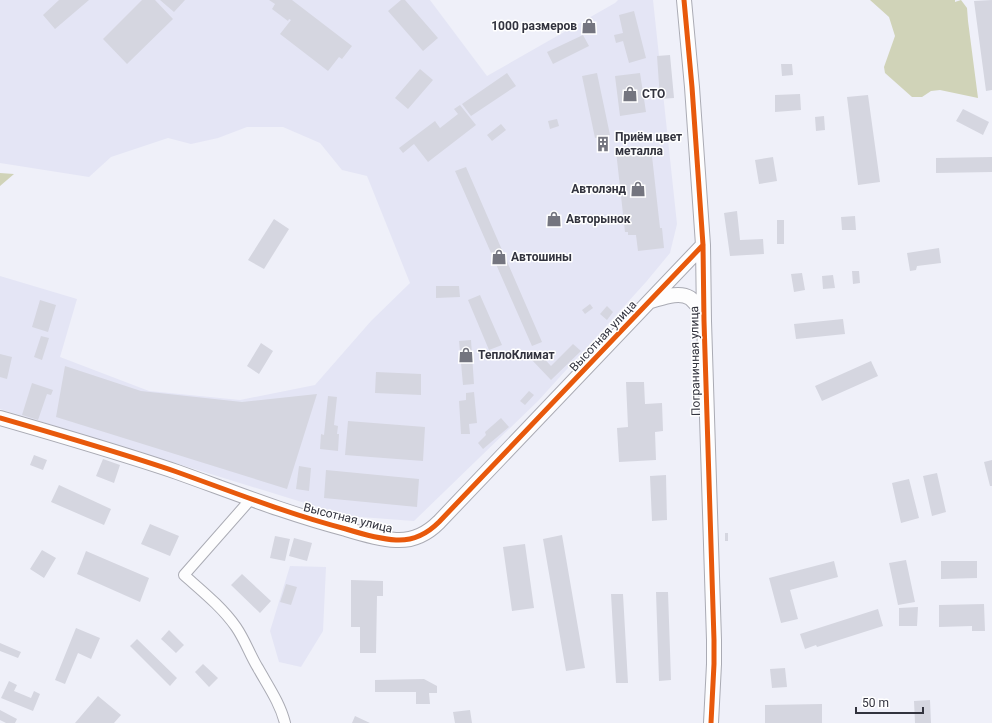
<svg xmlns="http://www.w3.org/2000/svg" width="992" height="723" viewBox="0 0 992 723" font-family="Roboto,sans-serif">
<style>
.built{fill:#e4e5f5}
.forest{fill:#d0d3b8}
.building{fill:#d5d6e0}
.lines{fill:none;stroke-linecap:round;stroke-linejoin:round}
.street-casing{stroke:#aaabb4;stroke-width:12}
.secondary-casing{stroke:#aaabb4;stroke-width:16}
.street{stroke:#fdfdfe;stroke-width:10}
.secondary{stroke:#fdfdfe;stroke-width:14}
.cycleway-casing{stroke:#fff;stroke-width:8}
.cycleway{stroke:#e8590c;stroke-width:5}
.labels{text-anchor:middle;stroke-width:3;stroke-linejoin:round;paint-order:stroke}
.poi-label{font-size:12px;font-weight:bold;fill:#32333e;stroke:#fff;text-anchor:start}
.street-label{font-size:12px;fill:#32333e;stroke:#fff}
</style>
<rect width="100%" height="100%" fill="#eff0f9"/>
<!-- built -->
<path class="built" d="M0 0H430L487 76 615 3 618 0H653L677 224 670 253 646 282 538 401 414 521 347 516 0 409V276L77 299 60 357 149 391 240 400 315 385 371 321 410 283 367 176 342 170 320 143 283 127H247L218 138 191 144 168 138 111 157 89 177 0 163Z
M290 566 326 567 323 631 301 667 279 662 270 631Z"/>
<!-- forest -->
<path class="forest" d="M870 0H955V2L961 0 967 8 968 21 978 98 940 90 931 91 922 97H912L885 73 884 67 895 36 889 17Z
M0 173 14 174 0 186Z"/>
<!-- building -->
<path class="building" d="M59 0H89L55 29 43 15Z
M142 0H155L173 19 127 64 103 39Z
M160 0H185L174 12Z
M269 0H292L352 46 342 59 339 57 328 71 280 34 291 20 289 19 288 21 272 9 275 4Z
M401 0H405L438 38 423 51 388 11Z
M992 0V90L986 91 974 1Z
M634 11 646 58 629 63 623 41 616 43 614 35 623 33 619 15Z
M589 22 593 32 589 33 585 24Z
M583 35 589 46 553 64 547 52Z
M670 55 674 98 660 99 657 56Z
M781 64H792L793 75 782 76Z
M420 69 433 80 408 109 395 98Z
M507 73 516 86 471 116 462 104Z
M597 73 610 135 595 138 582 76Z
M640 73 646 112 620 116 615 76Z
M800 94 801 110 775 112V95Z
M868 95 880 182 858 185 847 97Z
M460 105 476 125 428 162 414 144 403 153 399 148 435 121 440 128 458 114 454 109Z
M963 109 989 122 983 135 956 121Z
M824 116 825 130 816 131 815 117Z
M557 119 559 126 550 129 548 121Z
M501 124 506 130 492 141 487 135Z
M605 140 607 146 601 148 600 142Z
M651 147 660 228H662L664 248 638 251 636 235H628V232H625L616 151Z
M773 157 777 181 759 184 755 160Z
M992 157V172L936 173V158Z
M466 167 542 342 532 346 455 171Z
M737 211 740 240 763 239 764 254 730 256 724 213Z
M855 216 856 230H842L841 217Z
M274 219 289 229 264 269 248 260Z
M777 220H784V244H777Z
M939 248 941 263 917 266 916 270 910 271 907 253Z
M852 271H859L860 283 853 284Z
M802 273 805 290 794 292 791 274Z
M833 275 835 288 823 289 822 276Z
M436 286H459L460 297 436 298Z
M480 295 502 345 489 350 468 300Z
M40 300 56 305 48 332 32 327Z
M590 304 593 308 585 314 582 310Z
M607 306 613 312 607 320 600 314Z
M843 319 845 334 796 339 794 324Z
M41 336 49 338 42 360 34 357Z
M471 340 474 384 463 385 459 341Z
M261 343 273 351 259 374 247 366Z
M573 344 581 351 551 380 530 358 537 351 551 366Z
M0 354 12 357 7 379 0 377Z
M871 361 878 376 822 401 815 386Z
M65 366 141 391 242 402 317 394 287 489 56 417Z
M376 372 421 374V395L375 393Z
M626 382H644L645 404 662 403 663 431 655 432 656 460 619 462 617 428 628 427Z
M32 383 53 390 51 395 47 394 38 420 22 415Z
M529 391 534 395 525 405 520 401Z
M474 392 477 423 469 424 470 434H461L459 401 466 400V393Z
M328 396 337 397 334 425 338 426 337 434H339L338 451 320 449 321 434 324 435Z
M501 418 509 427 483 449 478 443 486 435 485 432Z
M348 421 425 427 423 461 345 455Z
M34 455 47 460 43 470 30 465Z
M103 459 120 465 114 483 96 476Z
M992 460V486H990L984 462Z
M299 466 311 468 309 491 296 489Z
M326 470 419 479 417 507 324 498Z
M937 473 946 512 932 516 923 476Z
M666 475 667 520 652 521 650 476Z
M909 479 919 518 901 523 892 483Z
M59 485 111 509 104 525 51 502Z
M150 524 179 536 170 556 141 544Z
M725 533H728V541H725Z
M562 535 585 668 566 671 543 539Z
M275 536 290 539 285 561 270 558Z
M294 538 312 543 307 561 289 556Z
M525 544 534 608 512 611 503 547Z
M42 550 56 558 44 578 30 569Z
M86 551 149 578 140 602 77 574Z
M906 560 915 602 898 605 889 563Z
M834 561 838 577 790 590 798 619 781 623 769 578Z
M941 561H977V578L941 579Z
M242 574 271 601 260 613 231 585Z
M351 580 383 581V596H377L376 653H360V627H351Z
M286 584 297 587 291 605 280 602Z
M656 592H668L671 680 659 681Z
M611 594H623L628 683H616Z
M984 604 985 631H972V626L939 627V605Z
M918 607 917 626H899V608Z
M878 609 883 626 817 647 816 645 805 649 800 634Z
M76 628 100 638 91 659 78 653 65 684 55 680Z
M169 630 184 645 176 653 161 639Z
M137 639 177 678 170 686 130 646Z
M0 643 21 652 18 658 0 651Z
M203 664 218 678 209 687 195 672Z
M785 668 787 687 772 688 770 669Z
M424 679 437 686V693H429L430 704H416V692H375V680Z
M9 681 17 685 14 691 31 698 34 691 40 694 33 711 1 698Z
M98 696 121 715 114 723H75Z
M930 700 931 723H915L914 701Z
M822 704V723H765V705Z
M0 710 17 719 15 723H6L0 720Z
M470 710 472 723H455L453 712Z
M355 716 370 723H352Z"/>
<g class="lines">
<!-- street casing -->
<g class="street-casing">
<path id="street" d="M250 500 184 575C202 591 222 607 236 627 245 640 250 655 258 668 268 686 280 703 285 723"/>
</g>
<!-- secondary casing -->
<g class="secondary-casing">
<path id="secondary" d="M684 0 692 87 703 245 704 321 714 640V664L711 723
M651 301C662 298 679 291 690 298 695 302 699 308 703 312
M0 418C59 435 118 452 177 472 233 492 288 514 346 529 362 534 379 539 396 540 413 541 427 534 439 522L703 245"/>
</g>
<!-- street -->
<use href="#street" class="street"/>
<!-- secondary -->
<use href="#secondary" class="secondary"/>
<!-- cycleway casing -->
<g class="cycleway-casing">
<path id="cycleway" d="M684 0 692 87 703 245 704 321 714 640V664L711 723
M0 418C59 435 118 452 177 472 233 492 288 514 346 529 362 534 379 539 396 540 413 541 427 534 439 522L703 245"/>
</g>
<!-- cycleway -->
<use href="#cycleway" class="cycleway"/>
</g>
<!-- icons -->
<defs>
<g id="shop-bare" transform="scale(1.2)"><path d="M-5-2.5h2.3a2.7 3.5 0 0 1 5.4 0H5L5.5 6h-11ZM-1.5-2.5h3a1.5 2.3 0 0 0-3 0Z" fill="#74757f" stroke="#fff" stroke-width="2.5" paint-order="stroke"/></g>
<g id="building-bare" transform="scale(1.2)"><path d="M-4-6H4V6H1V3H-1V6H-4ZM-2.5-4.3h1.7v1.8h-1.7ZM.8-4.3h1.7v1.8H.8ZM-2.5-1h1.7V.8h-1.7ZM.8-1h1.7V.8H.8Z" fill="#74757f" stroke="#fff" stroke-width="2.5" paint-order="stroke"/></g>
</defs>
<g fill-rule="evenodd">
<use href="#shop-bare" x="589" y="26"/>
<use href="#shop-bare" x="630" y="94"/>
<use href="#building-bare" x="603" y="144"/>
<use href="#shop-bare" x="638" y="189"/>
<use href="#shop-bare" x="554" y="219"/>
<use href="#shop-bare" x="499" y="257"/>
<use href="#shop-bare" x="466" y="355"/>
</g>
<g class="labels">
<!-- poi labels -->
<g class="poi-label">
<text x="577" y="30" text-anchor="end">1000 размеров</text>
<text x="642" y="98">СТО</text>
<text x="615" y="141">Приём цвет<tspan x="615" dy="14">металла</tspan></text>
<text x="626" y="193" text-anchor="end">Автолэнд</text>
<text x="566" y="223">Авторынок</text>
<text x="511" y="261">Автошины</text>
<text x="478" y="359">ТеплоКлимат</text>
</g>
<!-- street labels -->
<g class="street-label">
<text transform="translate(603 336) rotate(-47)" y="4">Высотная улица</text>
<text transform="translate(695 361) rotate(-91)" y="4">Пограничная улица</text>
<text transform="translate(348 518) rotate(14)" y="4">Высотная улица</text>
</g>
</g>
<!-- scale -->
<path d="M856 707v6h67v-6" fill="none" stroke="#32333e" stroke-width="2"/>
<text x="862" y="707" font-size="12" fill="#32333e" stroke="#ffffff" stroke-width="3" paint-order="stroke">50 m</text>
</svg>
